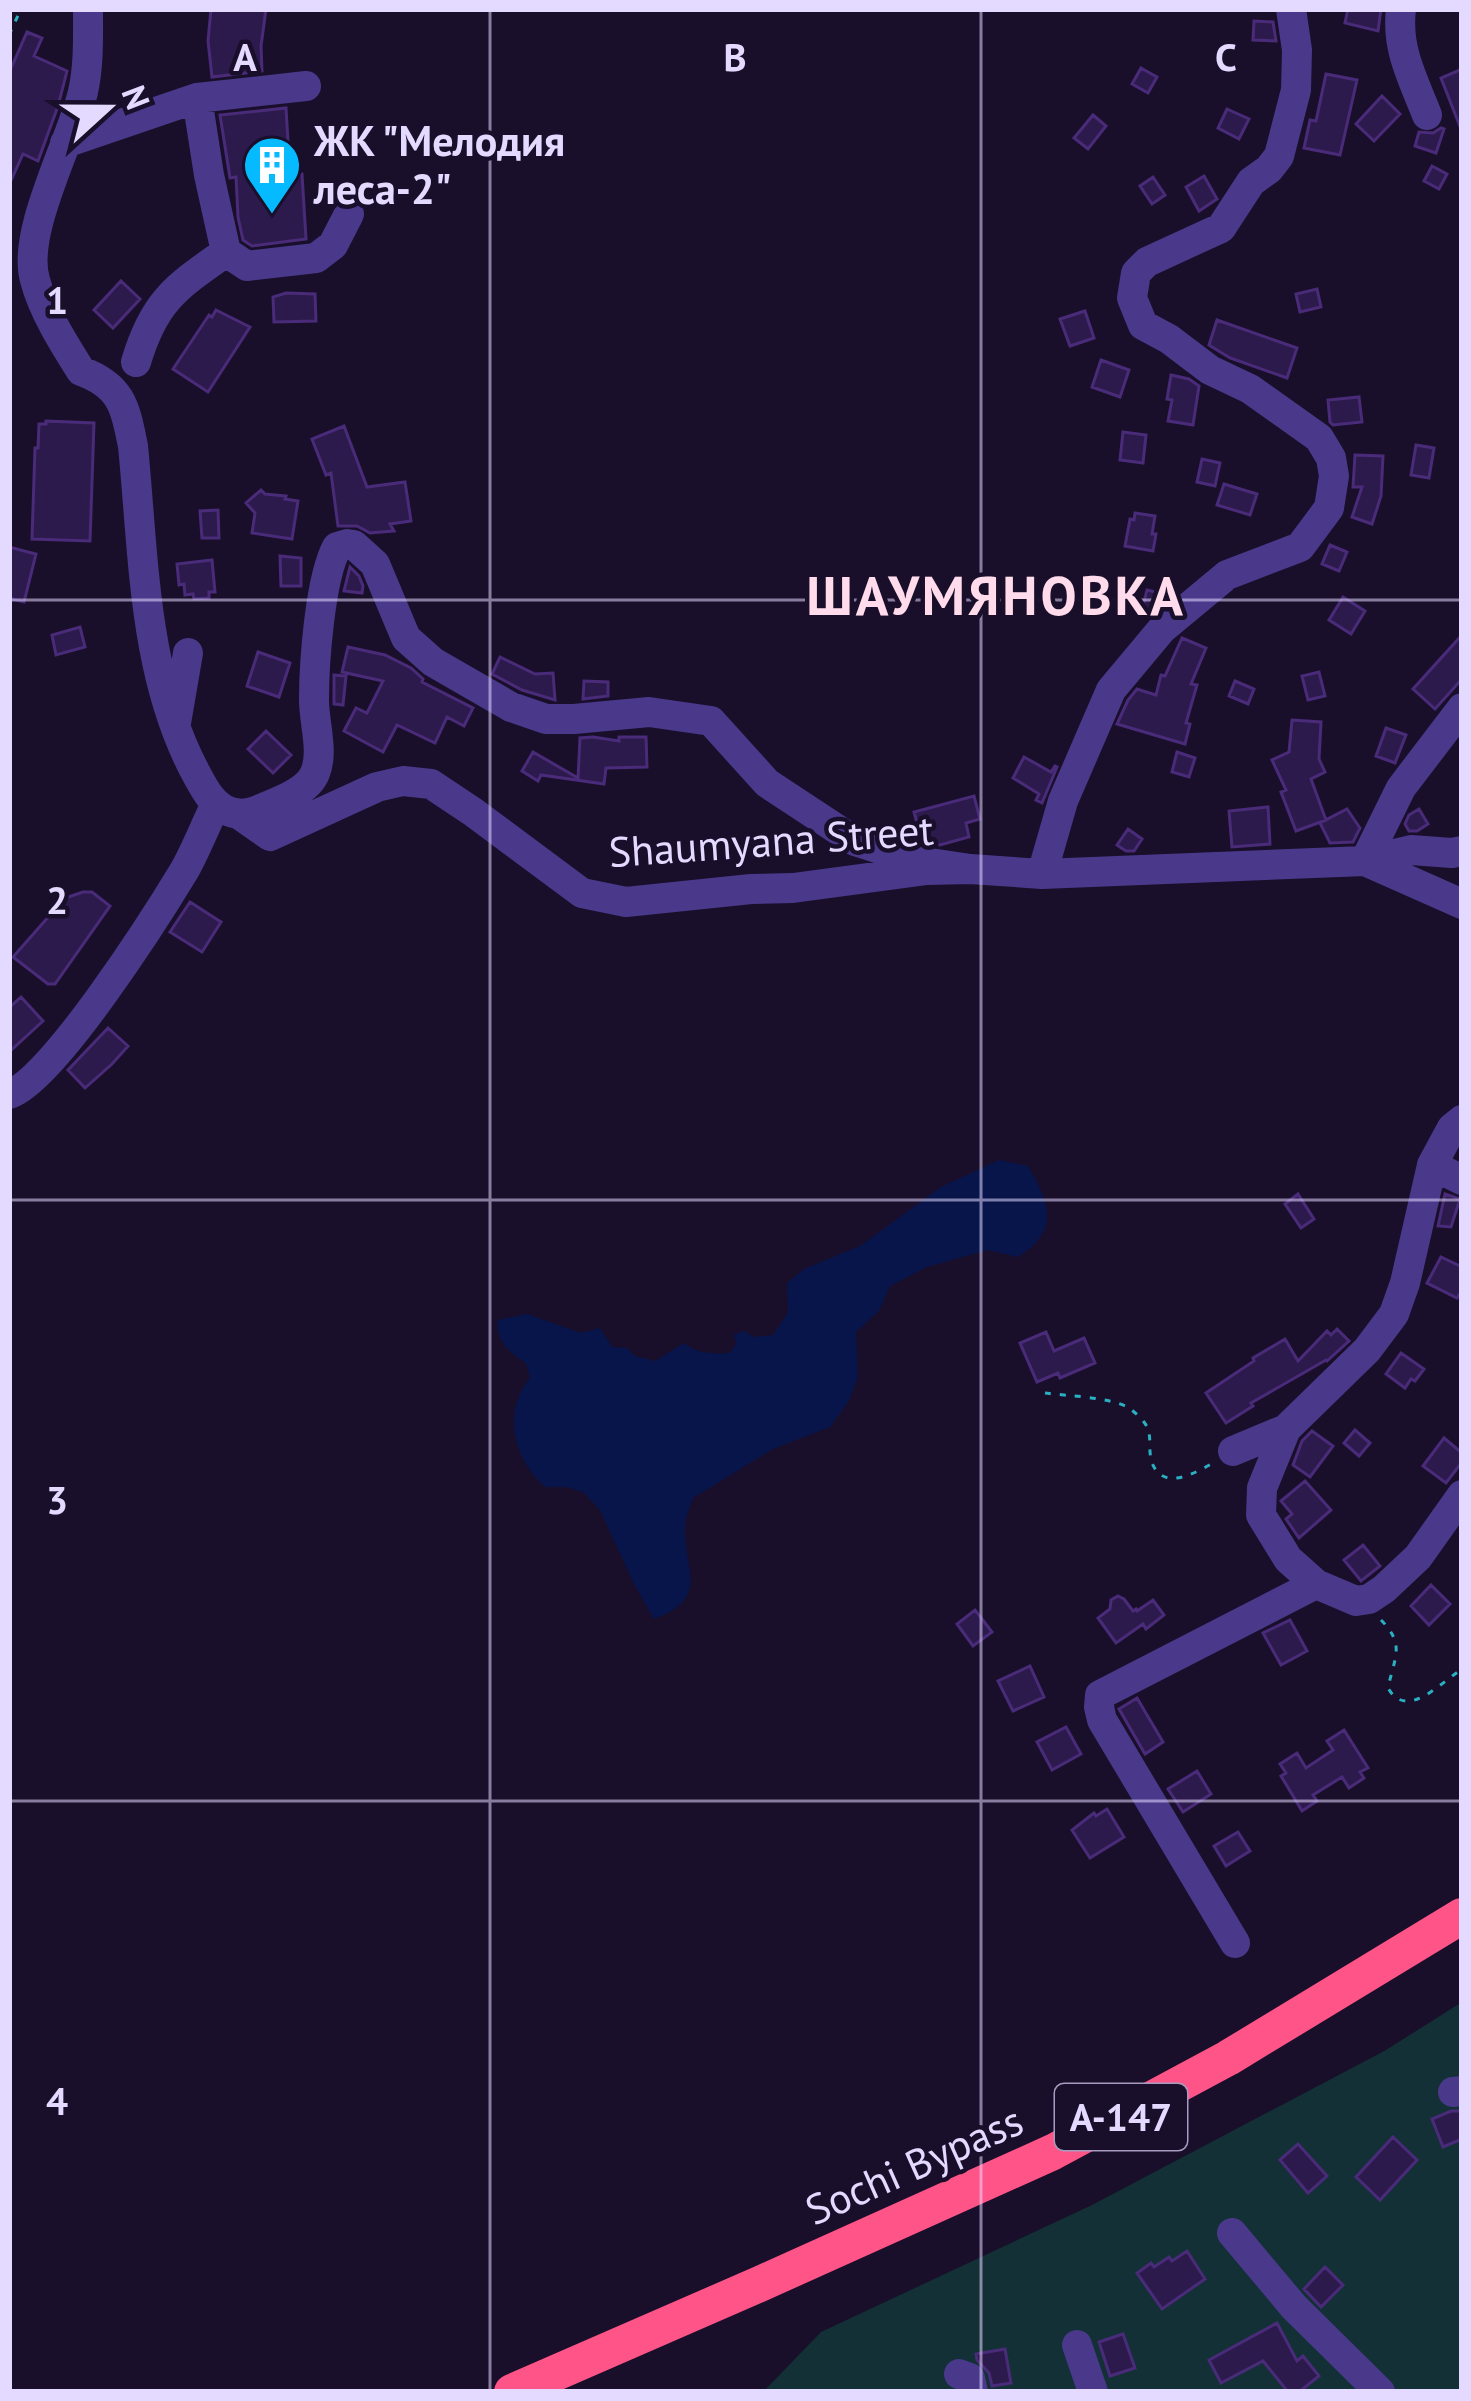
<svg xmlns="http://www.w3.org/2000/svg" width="1471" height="2401" viewBox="0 0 1471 2401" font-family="'PT Sans',sans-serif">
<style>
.green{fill:#123035}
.water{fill:#08154b}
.building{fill:#2d1a4c;stroke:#492b79;stroke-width:3}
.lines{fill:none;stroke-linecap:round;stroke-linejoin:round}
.path{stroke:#2ab0c1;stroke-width:3;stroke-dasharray:6 9;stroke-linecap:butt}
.minor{stroke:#4a388b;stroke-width:30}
.highway{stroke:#ff5488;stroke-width:36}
.grid{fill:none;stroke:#e4d9ff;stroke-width:3;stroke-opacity:0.55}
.labels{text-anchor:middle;stroke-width:9;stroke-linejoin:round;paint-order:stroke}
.shield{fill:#190f2a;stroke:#a79cbf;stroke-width:3}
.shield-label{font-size:39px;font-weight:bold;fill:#e4d9ff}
.poi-label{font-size:42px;font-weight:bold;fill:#e4d9ff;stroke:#190f2a;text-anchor:start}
.street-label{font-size:42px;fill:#e4d9ff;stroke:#190f2a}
.district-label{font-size:54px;font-weight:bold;letter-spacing:3px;fill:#ffdbeb;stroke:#190f2a}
.grid-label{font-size:39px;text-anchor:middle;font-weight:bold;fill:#e4d9ff;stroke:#190f2a;stroke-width:9;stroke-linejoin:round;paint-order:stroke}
</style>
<rect width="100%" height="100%" fill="#190f2a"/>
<!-- green -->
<path class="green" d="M1462 2002V2392H763L821 2332 1092 2205 1386 2050Z"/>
<!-- water -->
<path class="water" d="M999 1160 1028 1166C1050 1204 1060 1230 1018 1257L988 1250 927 1267 890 1286 879 1311 856 1332 858 1377 849 1401 830 1427 773 1449 693 1498C690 1507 685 1518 685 1527 684 1571 711 1598 654 1619L634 1584 600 1510 583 1492 566 1487H545C513 1458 502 1412 530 1378L526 1363C510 1353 495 1341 498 1320L527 1314 581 1333 600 1328 612 1347 627 1348 635 1356 655 1361 684 1343C697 1354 713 1354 730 1353L736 1343 734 1335 743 1331 755 1337 773 1335 788 1312 787 1283 804 1269 860 1246 941 1187Z"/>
<!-- building -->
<path class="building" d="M211 9H266L261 46 262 71 212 77 208 41Z
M1348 9H1381L1378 31 1345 23Z
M1254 21 1273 22 1276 41 1253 40Z
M27 32 42 38 34 56 67 71 58 106 38 161 23 154 9 185V73Z
M1141 68 1157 77 1148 93 1132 84Z
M1462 69V129H1461L1441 78Z
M1326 74 1357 80 1340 155 1304 148 1310 120 1316 121Z
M1382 96 1400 114 1374 141 1356 124Z
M286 108 290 175 302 174 306 239 252 246 243 240 238 217 236 177 230 178 220 115Z
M1227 109 1249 119 1239 139 1218 128Z
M1093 115 1106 126 1088 149 1074 138Z
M1441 128 1444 129 1436 153 1415 146 1419 132 1433 133Z
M1432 166 1447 174 1439 189 1424 181Z
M1204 176 1217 199 1199 211 1186 187Z
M1153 177 1165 195 1152 204 1140 186Z
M121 281 140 299 113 328 94 310Z
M1317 289 1321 307 1300 312 1296 294Z
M286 293 315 294 316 321 274 322 273 297Z
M216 310 250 327 208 392 173 369 209 315 212 317Z
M1085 311 1094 338 1070 346 1060 319Z
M1217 320 1297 348 1287 378 1230 358 1209 345Z
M1101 360 1129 370 1120 397 1092 387Z
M1171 375 1189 379 1199 386 1193 425 1168 421 1172 400 1167 399Z
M1359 397 1362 422 1333 425 1330 422 1328 400Z
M46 421 94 423 90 541 32 539 35 448H38L39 424H46Z
M344 426 367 487 405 482 411 521 390 524 394 531 370 533 357 526H338L331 473 326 475 312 439Z
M1123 432 1146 435 1143 463 1120 460Z
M1416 445 1434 448 1429 478 1411 475Z
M1355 455 1383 456 1381 496 1372 524 1352 517 1362 487H1353Z
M1202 459 1220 463 1215 486 1197 482Z
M1224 484 1257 494 1250 515 1217 505Z
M261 490 265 494 286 496 285 499 298 501 292 539 252 533 255 513 246 503Z
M218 510 219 538H202L200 511Z
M1135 513 1155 516 1152 534H1156L1153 551 1125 546 1130 519 1134 520Z
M1330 545 1347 552 1339 571 1322 564Z
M9 547 36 554 24 602 9 598Z
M280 556 301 558V586H281Z
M212 560 215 592H209V598L194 599 193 594 185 595 184 584 179 585 177 564Z
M350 567 359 576 363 586 362 593 344 591Z
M1147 590 1164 594 1161 604 1149 615 1141 613Z
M1343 597 1365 611 1351 634 1329 620Z
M80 627 85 647 56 655 52 635Z
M1462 635V679L1435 709 1413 689Z
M1182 638 1206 648 1191 684 1197 685 1186 723 1190 724 1185 744 1117 724 1128 700 1137 689 1156 695 1161 675 1165 676Z
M348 647 385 655 411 668 423 679 422 682 473 708 464 726 447 717 435 743 397 725 383 752 344 731 356 708 367 713 383 681 342 672Z
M258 652 290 663 279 697 247 686Z
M500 657 535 674 553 673 555 700 522 690 492 674Z
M1319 672 1325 696 1308 700 1302 676Z
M334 675 346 676 343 705 334 704Z
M584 681 608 682V696L583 699Z
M1235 681 1254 689 1248 704 1229 696Z
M1292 720 1321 722 1319 759 1325 772 1311 779 1326 820 1296 831 1281 792 1286 790 1272 760 1289 752Z
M1386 728 1406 735 1395 763 1376 756Z
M266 731 291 755 273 773 248 749Z
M593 737 619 741V737H646L647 767 606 768 604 784 541 775 538 781 522 771 533 752 578 778 580 738Z
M1177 752 1195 758 1189 777 1172 772Z
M1024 757 1051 772 1055 766 1057 767 1042 803 1036 800 1039 794 1013 778Z
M974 796 980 819 966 823 969 837 940 845 922 842 914 812Z
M1268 807 1270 844 1232 847 1229 811Z
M1347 809 1360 828 1353 842 1330 843 1320 823Z
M1419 809 1428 824 1417 831H1409L1405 824 1409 815Z
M1128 829 1142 839 1134 851H1126L1117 845Z
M83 892H92L110 906 55 984H48L13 957 65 898Z
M190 902 221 922 202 952 170 932Z
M21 997 43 1021 9 1052V1008Z
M108 1028 128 1046 112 1064 85 1088 68 1070Z
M1298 1194 1314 1219 1301 1228 1285 1204Z
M1445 1194 1460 1199 1451 1227 1438 1226Z
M1441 1257 1462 1267V1290L1457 1298 1427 1283Z
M1337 1329 1349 1341 1327 1361 1326 1360 1251 1403 1253 1406 1226 1423 1206 1393 1254 1361 1253 1358 1285 1339 1298 1361 1327 1331 1331 1335Z
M1046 1332 1054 1351 1084 1338 1095 1363 1060 1378 1058 1373 1037 1382 1020 1343Z
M1401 1353 1424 1369 1415 1381 1411 1379 1405 1388 1386 1374Z
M1355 1430 1370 1443 1359 1456 1344 1443Z
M1312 1431 1333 1446 1310 1477 1293 1465 1302 1441Z
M1444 1438 1462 1453V1462L1446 1483 1423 1466Z
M1305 1481 1331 1510 1299 1538 1286 1519 1292 1514 1281 1501Z
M1363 1545 1380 1566 1361 1581 1344 1560Z
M1431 1585 1450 1604 1429 1625 1411 1606Z
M1118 1596 1124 1599 1133 1611 1136 1609 1137 1611 1153 1600 1164 1615 1146 1629 1143 1624 1116 1643 1098 1618 1110 1609 1111 1600Z
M975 1610 992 1632 973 1646 957 1624Z
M1290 1620 1307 1651 1281 1665 1263 1633Z
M1030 1666 1044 1697 1013 1711 998 1681Z
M1137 1698 1163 1742 1145 1754 1119 1709Z
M1066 1727 1081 1754 1052 1770 1037 1742Z
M1344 1730 1368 1768 1360 1772 1364 1778 1349 1788 1342 1777 1313 1795 1317 1801 1302 1811 1281 1776 1286 1773 1280 1764 1297 1753 1306 1768 1333 1750 1327 1741Z
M1197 1771 1211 1794 1183 1812 1168 1789Z
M1107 1809 1124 1837 1090 1858 1072 1830 1094 1813 1096 1816Z
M1238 1832 1250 1851 1226 1866 1214 1846Z
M1451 2111H1462V2139L1443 2147 1432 2119Z
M1393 2137 1417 2160 1380 2200 1356 2177Z
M1298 2144 1327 2176 1308 2193 1280 2160Z
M1187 2251 1205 2279 1162 2309 1137 2273 1151 2263 1154 2267 1169 2257 1172 2261Z
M1325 2267 1343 2285 1321 2307 1304 2289Z
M1277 2323 1297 2361 1303 2356 1319 2376 1299 2392H1288L1263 2361 1221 2383 1209 2360Z
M1123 2334 1135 2368 1110 2376 1099 2342Z
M1005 2349 1011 2383 992 2386 989 2373 977 2360 976 2354Z"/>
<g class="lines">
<!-- path -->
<path class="path" d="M9 35 21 9
M1045 1393C1067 1396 1111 1397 1129 1408 1136 1413 1145 1421 1148 1429 1152 1441 1147 1455 1154 1467 1166 1490 1197 1472 1213 1463
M1381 1620C1406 1645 1394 1658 1388 1688 1407 1721 1440 1683 1462 1669"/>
<!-- minor -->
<path class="minor" d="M88 9C88 37 89 65 83 92 71 142 21 232 35 280 43 311 64 344 81 371 122 386 125 407 133 446 144 557 143 678 198 777 205 790 213 805 228 811 239 816 252 813 263 808 280 801 308 791 315 773 324 752 314 723 314 700 314 663 320 578 337 547L347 544 354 545 375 564 406 638 433 662 511 707 546 719H574L649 712 711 721 767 783 855 841 917 861 970 869
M1401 9C1396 49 1413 79 1427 115
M197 98 209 175 226 252 247 266 316 258 333 245 349 214
M65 143 197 98 306 86
M136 362C154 301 176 287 226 252
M176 723 188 653
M237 813 270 836 377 787 403 781 431 784 473 812 582 893 626 902 751 889 793 888 927 870 970 869 1042 874 1365 861 1411 850 1452 853 1462 851
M1365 861 1401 788 1462 708
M1365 861 1462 904
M1042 874 1063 801 1111 690 1162 629 1227 575 1300 547 1329 508 1334 476 1331 458 1319 438 1250 389 1210 370 1169 339 1143 325 1132 298 1136 273 1147 262 1221 228 1251 182 1269 169 1279 156 1296 90 1297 50 1291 9
M9 1094C51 1083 158 914 184 871 196 850 205 826 216 804
M1462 1120 1452 1128 1432 1165 1405 1283 1394 1314 1367 1350 1286 1429 1262 1488 1261 1515 1288 1559 1316 1584 1356 1601 1369 1599 1384 1589 1418 1557 1462 1495
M1432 1165 1462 1180
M1233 1451 1286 1429
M1235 1943 1102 1720 1099 1707 1100 1695 1316 1584
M1453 2092 1462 2091
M1232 2233 1294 2307 1380 2392
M1077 2345 1093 2392
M959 2374 970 2378 973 2392"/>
<!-- highway -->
<path class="highway" d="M512 2392 762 2283 1053 2152 1228 2058 1462 1916"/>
</g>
<!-- grid -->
<path class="grid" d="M490 9V2392M981 9V2392M9 600H1462M9 1200H1462M9 1801H1462"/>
<!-- icons -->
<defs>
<g id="building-pin" transform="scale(3)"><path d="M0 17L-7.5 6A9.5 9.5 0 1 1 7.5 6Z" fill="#05baff" stroke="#190f2a"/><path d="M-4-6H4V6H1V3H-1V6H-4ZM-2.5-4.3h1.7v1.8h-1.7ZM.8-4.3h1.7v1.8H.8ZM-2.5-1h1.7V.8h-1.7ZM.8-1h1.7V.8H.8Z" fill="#fff"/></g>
</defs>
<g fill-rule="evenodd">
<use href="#building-pin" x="272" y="165"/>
</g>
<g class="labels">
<!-- shield labels -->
<rect class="shield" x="1055" y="2084" width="132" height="66" rx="9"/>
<g class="shield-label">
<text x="1121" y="2131">А-147</text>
</g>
<!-- poi labels -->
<g class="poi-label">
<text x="314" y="156">ЖК "Мелодия<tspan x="314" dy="48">леса-2"</tspan></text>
</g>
<!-- street labels -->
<g class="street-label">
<text transform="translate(771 841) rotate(-4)" y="15">Shaumyana Street</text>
<text transform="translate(914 2165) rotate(-24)" y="15">Sochi Bypass</text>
</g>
<!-- district labels -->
<g class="district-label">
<text x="996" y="615">ШАУМЯНОВКА</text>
</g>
</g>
<g class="grid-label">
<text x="245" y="71">A</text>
<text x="735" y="71">B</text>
<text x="1226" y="71">C</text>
<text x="57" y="314">1</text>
<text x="57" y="914">2</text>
<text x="57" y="1514">3</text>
<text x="57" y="2115">4</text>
</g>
<!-- border -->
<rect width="1471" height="2401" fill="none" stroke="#e4d9ff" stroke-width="24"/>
<!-- north arrow -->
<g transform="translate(108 108) rotate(69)" stroke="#190f2a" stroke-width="9" paint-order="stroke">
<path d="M0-9L21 45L0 30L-21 45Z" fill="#e4d9ff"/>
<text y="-18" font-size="33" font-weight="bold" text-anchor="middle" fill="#e4d9ff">N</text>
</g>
</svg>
